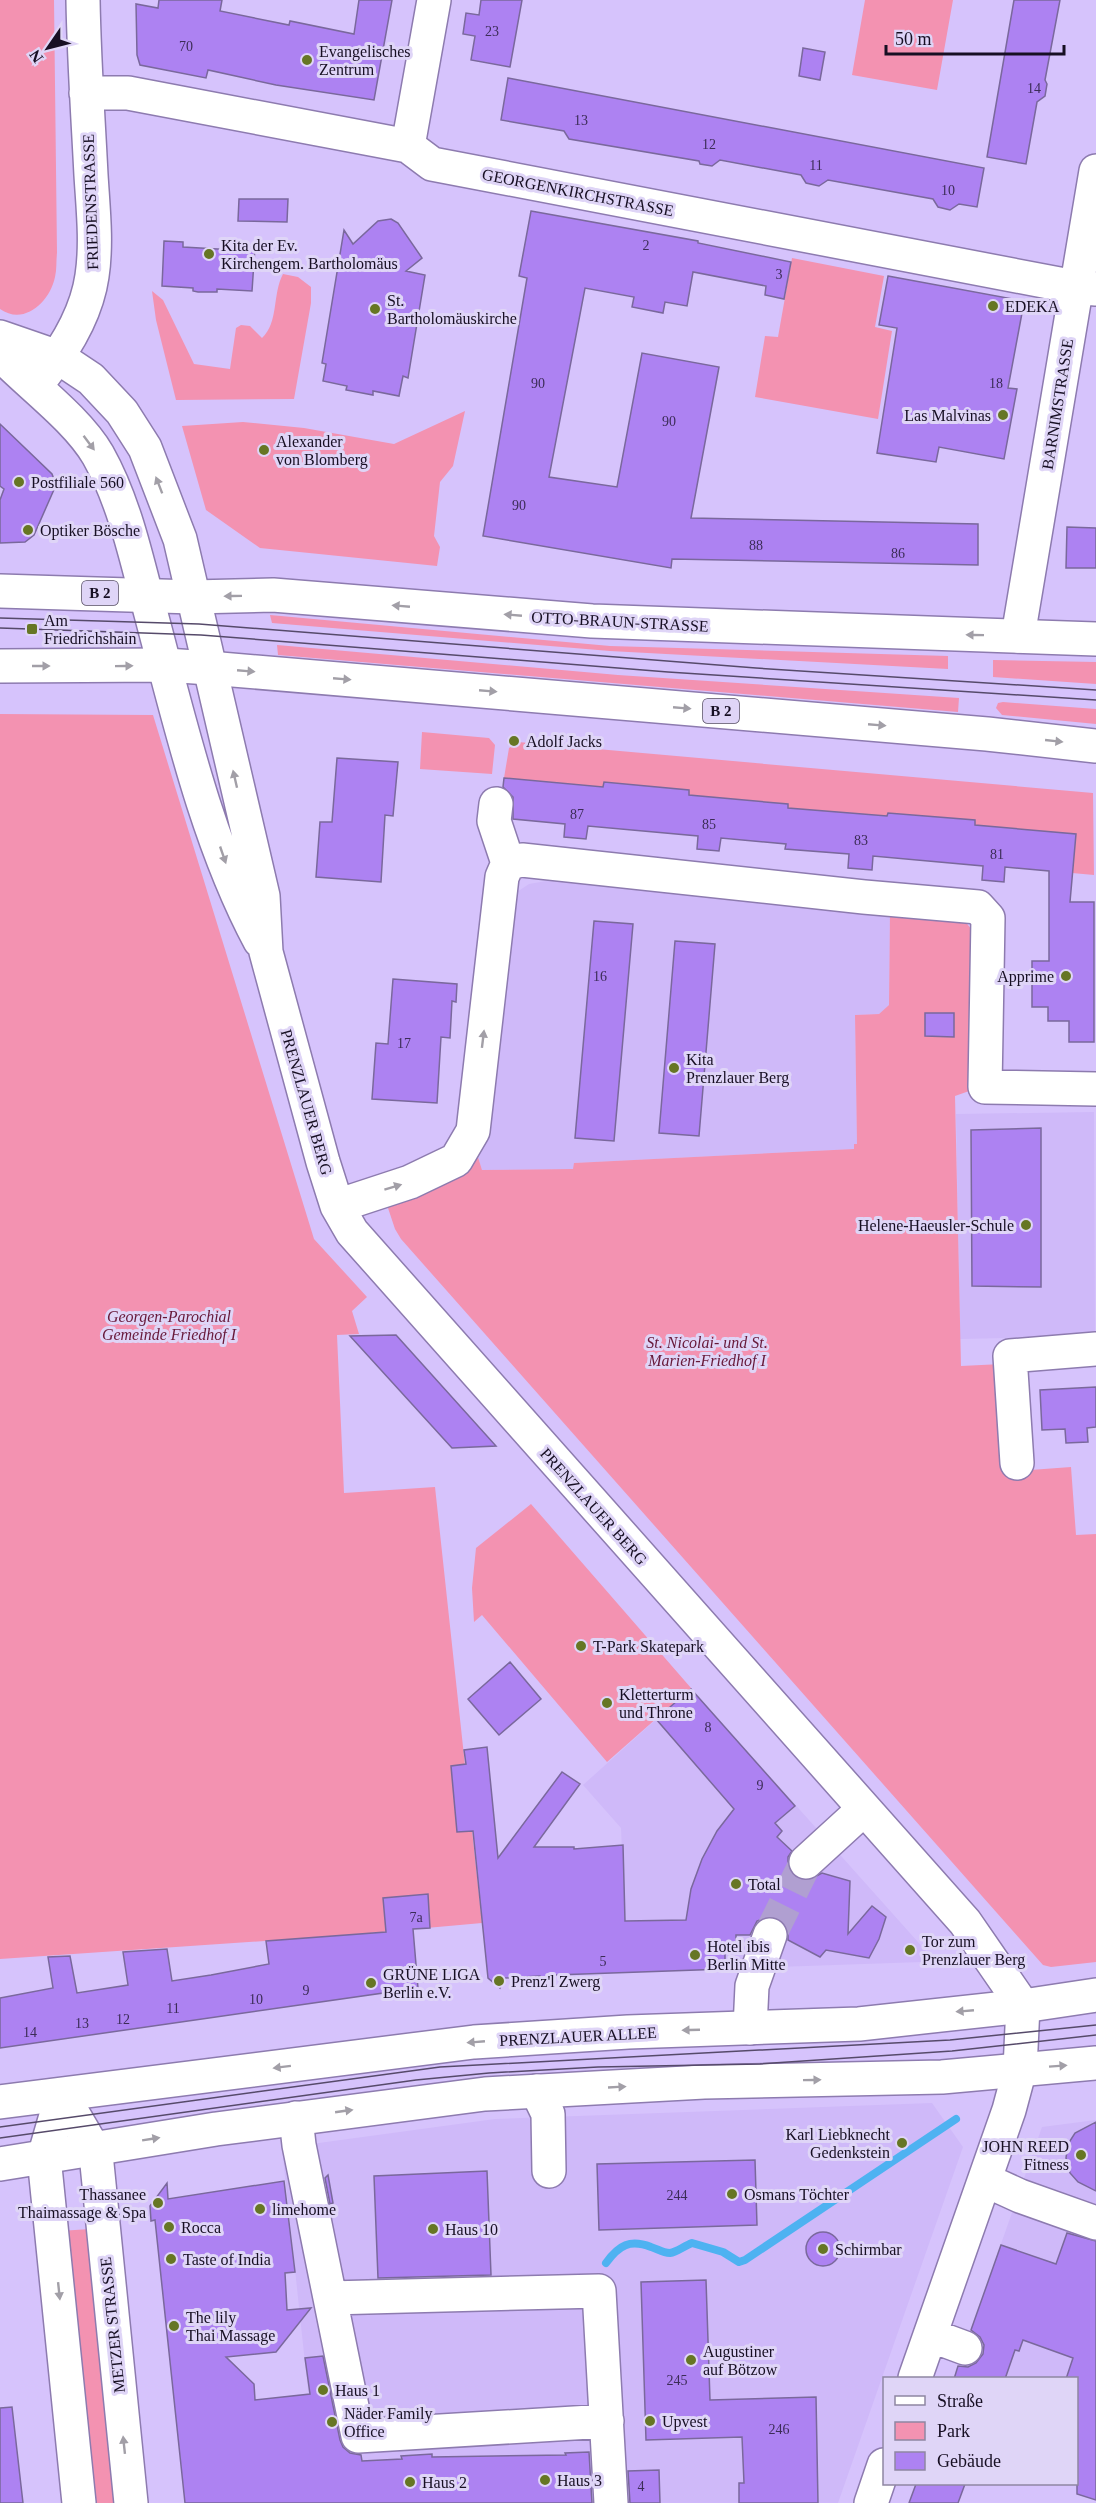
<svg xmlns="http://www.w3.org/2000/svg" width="1096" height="2503" viewBox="0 0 1096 2503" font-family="Georgia,serif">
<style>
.built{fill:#cfb9f9}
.green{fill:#f392b1}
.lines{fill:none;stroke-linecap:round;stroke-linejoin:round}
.stream{stroke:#4eb2f1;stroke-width:8}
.building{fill:#ad82f2;stroke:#7a689c;stroke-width:1.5}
.minor-tunnel{stroke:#b09fd1;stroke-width:33;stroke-dasharray:33 16;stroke-linecap:butt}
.minor-casing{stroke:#8d7baf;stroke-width:36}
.major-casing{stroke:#8d7baf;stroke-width:36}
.minor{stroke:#fff;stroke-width:33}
.major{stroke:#fff;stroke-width:33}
.tram{stroke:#564a6a;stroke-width:1.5}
.oneway{fill:#a29fa7}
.poi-dot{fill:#667624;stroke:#dfd5f7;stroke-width:2}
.labels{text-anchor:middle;stroke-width:6;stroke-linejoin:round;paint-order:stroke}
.number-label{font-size:14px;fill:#3c2c57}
.shield{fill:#dfd5f7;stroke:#534a63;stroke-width:1.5}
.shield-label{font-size:15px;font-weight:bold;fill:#170f23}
.poi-label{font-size:16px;fill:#170f23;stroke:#dfd5f7;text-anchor:start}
.street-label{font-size:16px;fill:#170f23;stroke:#dfd5f7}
.park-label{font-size:16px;font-style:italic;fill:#671839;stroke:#dfd5f7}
</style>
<rect width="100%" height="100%" fill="#d6c3fc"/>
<!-- built -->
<path class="built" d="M552 880 890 910 889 1005 879 1014 855 1015 857 1144 854 1149 574 1163V1169L482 1170 477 1154 514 894 529 884Z
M1094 1112 1095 1336 960 1339 956 1114Z
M691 1688 926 1951 922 1962 627 1972 621 1828 583 1785Z
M932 2103 963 2147 838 2503H320L282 2148 495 2119Z
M1096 2120V2449L1077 2442 1076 2378H954L1042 2127Z"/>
<!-- green -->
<path class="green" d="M0 0H54L57 253C56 261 57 269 55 277 50 302 24 326 0 309Z
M865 0H953L937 90 852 75Z
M792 258 884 276 875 327 892 331 878 419 755 397 765 336 778 337Z
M283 274 298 277 311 287V303L294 399 176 400 156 320 152 291 163 300 194 364 230 369 236 328 241 325 250 326 262 338C279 322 272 295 283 274Z
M465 411 453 466 440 482 434 536 440 547 437 566 260 548 206 510 182 426 243 422 304 428 394 444Z
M270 615 610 646 948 656V669L610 651 272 623Z
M277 645 618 675 959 698 958 712 278 655Z
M993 660 1096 662V684L993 677Z
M1003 702 1096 709V724L1002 715 996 708 998 703Z
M0 714 153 715 314 1239 367 1297 352 1311 359 1334 337 1335 344 1493 435 1487 482 1923 337 1936 0 1959Z
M422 732 489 738 495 745 492 774 420 769Z
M518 742 1093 793 1094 875 1072 873 1075 834 975 825V820L888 813 887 816 788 808V804L689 795V790L604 782 603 787 504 778 509 748Z
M890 910 960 915 972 930V1090L955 1096 961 1366 1002 1364 1017 1471 1071 1467 1076 1535 1096 1534V1962L1051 1967 1043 1965 401 1239 395 1229 386 1202 477 1154 482 1170 573 1169 574 1163 854 1149V1144H857L855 1015 879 1014 889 1005Z
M531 1504 691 1688 607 1762 482 1615 474 1622 472 1588 476 1548Z
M90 2229 120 2503H90L60 2231Z"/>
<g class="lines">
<!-- stream -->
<path class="stream" d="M606 2263C619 2245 630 2239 651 2247 658 2249 662 2253 670 2253 677 2252 684 2246 692 2243L723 2252 739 2262 745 2260 956 2119"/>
</g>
<!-- building -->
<path class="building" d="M159 0H222L220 11 289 25 290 21 354 34 359 0H392L374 100 276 85 208 70 206 78 140 65 137 55 136 4 158 8Z
M481 0H522L510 67 471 60 475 36 463 34 466 13 479 15Z
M1014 0H1060L1045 80 1047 84 1045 96 1037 102 1026 164 987 157Z
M803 48 825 52 820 80 799 76Z
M508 78 984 168 977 207 959 204 950 210 938 207 933 199 828 180 819 186 806 183 801 175 720 160 712 166 700 164 699 161 569 139 564 131 501 120Z
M239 199H288L287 222 238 221Z
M531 211 698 241V243L791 262 784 299 765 295 766 286 693 272 687 306 665 302 663 313 632 307 634 297 585 288 549 477 617 487 642 353 719 367 691 518 978 524V565L672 559 671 568 483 536 527 278 519 276Z
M391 219 398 223 422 258 406 271 425 275 408 378 403 376 399 396 373 391V395L346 390 347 386 323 381 326 364 322 363 344 230 353 244 378 221Z
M164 241 183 242V247L235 250 236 246 255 247 252 291 217 289V292H198L193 291V288L162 286Z
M888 276 1013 299 1010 311 1022 313 1008 388 1017 389 1004 459 939 447 936 462 877 453 897 328 879 325Z
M0 424 52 474 56 485 34 535 25 542 0 543V500L4 489 0 486Z
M1067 527 1096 528V568H1066Z
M337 758 398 762 393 816 385 815 381 882 316 877 320 822H332Z
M504 778 603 787 604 782 689 790V795L788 804V808L887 816 888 813 975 820V825L1076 834 1070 902H1094V1042H1069V1021H1048V1007H1032V961H1049V871L1005 867 1004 882 982 880 983 866 873 856 872 870 848 868 849 854 785 849 786 844 721 838 719 851 697 849 698 836 588 826 586 839 564 837 565 824 513 819V797L503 787Z
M594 921 633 924 614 1141 575 1138Z
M675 941 715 944 699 1136 659 1133Z
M393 979 457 984 456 1002 452 1001 450 1038 441 1037 437 1103 372 1099 376 1043 388 1044Z
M925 1013H954V1037L925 1036Z
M1041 1128V1287L972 1286 971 1130Z
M396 1335 496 1446 452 1448 350 1336Z
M1096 1387V1427L1087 1428 1088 1442 1066 1443 1065 1429 1042 1430 1040 1390Z
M510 1662 541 1699 499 1735 468 1699Z
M691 1689 795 1806 775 1823 782 1831 777 1837 792 1851 788 1857V1865L792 1874 800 1880H809L822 1873 850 1881 848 1934 872 1906 886 1917 879 1939 869 1958 826 1950 820 1957 788 1940V1931L784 1922 776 1917H767L757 1921 750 1935H736V1942L725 1943V1969L555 1975 547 1987 540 1976 505 1978 500 1988 488 1978 473 1831 457 1832 451 1766 466 1764 464 1750 487 1747 498 1858 562 1772 580 1784 534 1847H574V1849L623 1845 625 1921 686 1920 691 1889 702 1859 717 1831 734 1809 656 1719Z
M428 1894 430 1928 413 1929 418 1988 0 2048V1998L53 1988 48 1957 70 1956 77 1993 128 1985 123 1952 167 1949 172 1981 211 1975 269 1964 266 1941 386 1932 383 1898Z
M1096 2122V2191L1078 2182 1070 2173 1066 2158 1068 2144 1075 2133Z
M755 2160 757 2225 599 2230 597 2164Z
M487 2171 491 2275 378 2278 374 2176Z
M328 2175 333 2203 330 2204 325 2178Z
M284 2181 295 2272 285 2273 287 2310 311 2308 276 2352 226 2357 254 2384 255 2400 310 2394 305 2358 323 2356 340 2440 343 2447 350 2453 361 2455 362 2461 402 2459 401 2456 432 2454V2457L566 2455 565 2453 589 2452 592 2503H185L155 2220 151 2221 150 2206 167 2183 168 2199Z
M806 2249a17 17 0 1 1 34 0a17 17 0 1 1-34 0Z
M1067 2233 1096 2241V2500L1077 2494V2379H1066L1073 2358 1023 2340 1019 2351 1015 2350 1005 2379H954L958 2366 968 2367 976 2363 983 2354 984 2345 980 2337 971 2330 1001 2245 1056 2264Z
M706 2280 710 2400 816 2397 818 2503H739V2483H744L742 2437 646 2440 641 2282Z
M12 2407 23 2503H0V2408Z
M659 2470 660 2503H630L628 2471Z
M916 2484H965L958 2503H909Z"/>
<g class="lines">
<!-- minor-tunnel -->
<path class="minor-tunnel" d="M770 1935 806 1862"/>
<!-- minor casing -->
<g class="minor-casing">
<path id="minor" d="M86 93H128L408 146 432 164 1075 287 1096 289
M408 146 434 0
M0 337 58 357 91 379 122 412 145 448 180 539 263 896 266 952 323 1162 337 1206 352 1232 965 1922 1023 2006 1020 2069 1009 2110 915 2378
M0 354C30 385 77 419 98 455 125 503 137 561 151 614 180 723 207 842 260 941
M44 375C66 347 87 311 92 276 97 243 93 208 91 175 88 116 84 59 83 0
M1018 636 1096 171
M508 863 522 860 864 897 978 907 988 918 985 1087 1096 1089
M337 1206 410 1182 456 1160 473 1131 502 877 508 863 494 821 496 804
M1017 1463 1010 1356 1096 1349
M806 1862 864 1809
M750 2028 752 1986 770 1935
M537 2091 548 2114 549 2171
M62 2095 93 2148 97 2164 131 2503
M62 2095 44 2157 79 2503
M296 2118 299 2145 358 2436 607 2421
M985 2180 1020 2196 1096 2223
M330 2298 599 2291 611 2503
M930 2335 965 2348
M871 2503 884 2465"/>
</g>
<!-- major casing -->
<g class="major-casing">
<path id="major" d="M0 591 193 597 273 595 592 621 1096 639
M0 666 166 665 209 668 987 734 1096 746
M0 2102 474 2042 628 2032 859 2024 1023 2006 1096 1995
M0 2164 216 2129 485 2094 704 2082 942 2077 1096 2063"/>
</g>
<!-- minor -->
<use href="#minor" class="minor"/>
<!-- major -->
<use href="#major" class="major"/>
<!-- tram -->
<path class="tram" d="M0 618 199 624 756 668 1096 690
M0 628 201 635 668 672 1096 700
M0 2127 440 2067 950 2040 1096 2025
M0 2138 416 2080 489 2073 598 2067 760 2064 952 2051 1096 2035"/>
</g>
<!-- one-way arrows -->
<defs><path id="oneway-solid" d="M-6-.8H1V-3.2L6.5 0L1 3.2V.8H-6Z" transform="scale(1.5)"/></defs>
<g class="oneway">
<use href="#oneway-solid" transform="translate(89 443) rotate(53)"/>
<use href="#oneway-solid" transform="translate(159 485) rotate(-111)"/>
<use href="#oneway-solid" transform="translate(233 596) rotate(179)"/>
<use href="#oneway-solid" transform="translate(401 606) rotate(-175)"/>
<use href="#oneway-solid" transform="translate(513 615) rotate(-175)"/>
<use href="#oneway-solid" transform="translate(975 635) rotate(-179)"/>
<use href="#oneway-solid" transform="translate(41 666)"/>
<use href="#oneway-solid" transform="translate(124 666) rotate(-1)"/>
<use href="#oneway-solid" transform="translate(246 671) rotate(5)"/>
<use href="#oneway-solid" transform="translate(342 679) rotate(5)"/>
<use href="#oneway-solid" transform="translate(488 691) rotate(5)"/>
<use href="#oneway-solid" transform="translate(682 708) rotate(5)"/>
<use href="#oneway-solid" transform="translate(877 725) rotate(5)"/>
<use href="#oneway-solid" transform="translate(1054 741) rotate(6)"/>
<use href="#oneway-solid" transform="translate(235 779) rotate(-103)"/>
<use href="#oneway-solid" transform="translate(223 855) rotate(71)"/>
<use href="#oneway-solid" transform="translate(483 1039) rotate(-83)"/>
<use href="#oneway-solid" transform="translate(393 1187) rotate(-17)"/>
<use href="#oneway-solid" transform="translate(965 2011) rotate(175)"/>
<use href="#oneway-solid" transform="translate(691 2030) rotate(178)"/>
<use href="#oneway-solid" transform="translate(476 2042) rotate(175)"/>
<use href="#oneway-solid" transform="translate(1058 2066) rotate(-4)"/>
<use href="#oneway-solid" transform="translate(282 2067) rotate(173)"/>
<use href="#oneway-solid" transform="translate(812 2080) rotate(-1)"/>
<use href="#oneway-solid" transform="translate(617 2087) rotate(-3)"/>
<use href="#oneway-solid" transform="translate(344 2111) rotate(-8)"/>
<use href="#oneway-solid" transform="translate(151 2139) rotate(-9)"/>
<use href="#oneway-solid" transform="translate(59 2291) rotate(84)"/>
<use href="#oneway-solid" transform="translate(124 2445) rotate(-96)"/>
</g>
<!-- markers -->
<g class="poi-dot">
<circle cx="307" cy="60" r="6"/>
<circle cx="209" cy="254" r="6"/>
<circle cx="993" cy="306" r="6"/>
<circle cx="375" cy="309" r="6"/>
<circle cx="1003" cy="415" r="6"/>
<circle cx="264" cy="450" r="6"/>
<circle cx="19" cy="482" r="6"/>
<circle cx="28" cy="530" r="6"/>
<rect x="26" y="623" width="12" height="12" rx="3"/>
<circle cx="514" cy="741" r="6"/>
<circle cx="1066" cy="976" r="6"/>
<circle cx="674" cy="1068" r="6"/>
<circle cx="1026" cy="1225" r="6"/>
<circle cx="581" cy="1646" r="6"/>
<circle cx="607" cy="1703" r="6"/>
<circle cx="736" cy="1884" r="6"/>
<circle cx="910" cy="1950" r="6"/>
<circle cx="695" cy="1955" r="6"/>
<circle cx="499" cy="1981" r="6"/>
<circle cx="371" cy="1983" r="6"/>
<circle cx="902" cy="2143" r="6"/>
<circle cx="1081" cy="2155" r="6"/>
<circle cx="732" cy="2194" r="6"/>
<circle cx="158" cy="2203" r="6"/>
<circle cx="260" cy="2209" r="6"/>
<circle cx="169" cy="2227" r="6"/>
<circle cx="433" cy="2229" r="6"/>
<circle cx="823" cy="2249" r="6"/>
<circle cx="171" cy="2259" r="6"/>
<circle cx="174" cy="2326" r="6"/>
<circle cx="691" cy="2360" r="6"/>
<circle cx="323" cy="2390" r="6"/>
<circle cx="650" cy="2421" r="6"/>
<circle cx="332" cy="2422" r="6"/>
<circle cx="545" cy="2480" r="6"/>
<circle cx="410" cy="2482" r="6"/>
</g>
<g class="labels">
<!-- number labels -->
<g class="number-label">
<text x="492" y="36">23</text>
<text x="186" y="51">70</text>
<text x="1034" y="93">14</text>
<text x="581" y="125">13</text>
<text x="709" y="149">12</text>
<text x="816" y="170">11</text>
<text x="948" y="195">10</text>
<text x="646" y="250">2</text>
<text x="779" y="279">3</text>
<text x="538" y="388">90</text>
<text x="996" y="388">18</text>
<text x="669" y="426">90</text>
<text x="519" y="510">90</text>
<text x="756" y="550">88</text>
<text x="898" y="558">86</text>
<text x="577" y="819">87</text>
<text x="709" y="829">85</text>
<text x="861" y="845">83</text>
<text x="997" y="859">81</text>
<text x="600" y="981">16</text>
<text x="404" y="1048">17</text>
<text x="708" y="1732">8</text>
<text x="760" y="1790">9</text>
<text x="416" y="1922">7a</text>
<text x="603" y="1966">5</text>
<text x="306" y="1995">9</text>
<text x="256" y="2004">10</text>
<text x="173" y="2013">11</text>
<text x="123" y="2024">12</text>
<text x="82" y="2028">13</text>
<text x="30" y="2037">14</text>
<text x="677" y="2200">244</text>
<text x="677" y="2385">245</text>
<text x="779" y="2434">246</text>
<text x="641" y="2491">4</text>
</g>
<!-- shield labels -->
<g class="shield">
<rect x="82" y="581" width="36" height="24" rx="4.5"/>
<rect x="703" y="699" width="36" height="24" rx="4.5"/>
</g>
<g class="shield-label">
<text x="100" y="598">B 2</text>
<text x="721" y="716">B 2</text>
</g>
<!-- poi labels -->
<g class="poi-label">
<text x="319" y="57">Evangelisches<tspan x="319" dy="18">Zentrum</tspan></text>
<text x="221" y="251">Kita der Ev.<tspan x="221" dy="18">Kirchengem. Bartholomäus</tspan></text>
<text x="387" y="306">St.<tspan x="387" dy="18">Bartholomäuskirche</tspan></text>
<text x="1005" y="312">EDEKA</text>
<text x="991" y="421" text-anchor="end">Las Malvinas</text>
<text x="276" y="447">Alexander<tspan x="276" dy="18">von Blomberg</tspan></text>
<text x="31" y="488">Postfiliale 560</text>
<text x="40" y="536">Optiker Bösche</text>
<text x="44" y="626">Am<tspan x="44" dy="18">Friedrichshain</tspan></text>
<text x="526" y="747">Adolf Jacks</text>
<text x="1054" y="982" text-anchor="end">Apprime</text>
<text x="686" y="1065">Kita<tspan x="686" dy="18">Prenzlauer Berg</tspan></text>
<text x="1014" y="1231" text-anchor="end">Helene-Haeusler-Schule</text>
<text x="593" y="1652">T-Park Skatepark</text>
<text x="619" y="1700">Kletterturm<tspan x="619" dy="18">und Throne</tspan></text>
<text x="748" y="1890">Total</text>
<text x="922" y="1947">Tor zum<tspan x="922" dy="18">Prenzlauer Berg</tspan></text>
<text x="707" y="1952">Hotel ibis<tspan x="707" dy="18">Berlin Mitte</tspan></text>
<text x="383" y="1980">GRÜNE LIGA<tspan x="383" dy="18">Berlin e.V.</tspan></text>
<text x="511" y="1987">Prenz'l Zwerg</text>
<text x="890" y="2140" text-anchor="end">Karl Liebknecht<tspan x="890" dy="18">Gedenkstein</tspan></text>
<text x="1069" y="2152" text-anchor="end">JOHN REED<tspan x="1069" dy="18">Fitness</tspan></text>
<text x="146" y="2200" text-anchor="end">Thassanee<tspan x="146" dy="18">Thaimassage &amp; Spa</tspan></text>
<text x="744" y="2200">Osmans Töchter</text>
<text x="272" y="2215">limehome</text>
<text x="181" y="2233">Rocca</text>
<text x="445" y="2235">Haus 10</text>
<text x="835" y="2255">Schirmbar</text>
<text x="183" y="2265">Taste of India</text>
<text x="186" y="2323">The lily<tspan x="186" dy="18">Thai Massage</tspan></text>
<text x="703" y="2357">Augustiner<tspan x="703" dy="18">auf Bötzow</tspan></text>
<text x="335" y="2396">Haus 1</text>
<text x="344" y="2419">Näder Family<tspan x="344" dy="18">Office</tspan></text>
<text x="662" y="2427">Upvest</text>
<text x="557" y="2486">Haus 3</text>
<text x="422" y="2488">Haus 2</text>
</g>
<!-- street labels -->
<g class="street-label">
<text transform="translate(578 192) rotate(11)" y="6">GEORGENKIRCHSTRASSE</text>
<text transform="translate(90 202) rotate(-92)" y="6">FRIEDENSTRASSE</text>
<text transform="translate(1057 404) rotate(-81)" y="6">BARNIMSTRASSE</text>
<text transform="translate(620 621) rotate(3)" y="6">OTTO-BRAUN-STRASSE</text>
<text transform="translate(307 1102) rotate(74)" y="6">PRENZLAUER BERG</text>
<text transform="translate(594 1506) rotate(48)" y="6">PRENZLAUER BERG</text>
<text transform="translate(578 2036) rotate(-3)" y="6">PRENZLAUER ALLEE</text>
<text transform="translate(112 2325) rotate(-96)" y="6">METZER STRASSE</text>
</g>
<!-- park labels -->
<g class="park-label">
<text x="169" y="1322">Georgen-Parochial<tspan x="169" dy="18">Gemeinde Friedhof I</tspan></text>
<text x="707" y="1348">St. Nicolai- und St.<tspan x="707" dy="18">Marien-Friedhof I</tspan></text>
</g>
</g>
<!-- legend -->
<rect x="883" y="2377" width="195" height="108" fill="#dfd5f7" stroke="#8f86a2" stroke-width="1.5"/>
<rect x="895" y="2396" width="30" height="9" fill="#ffffff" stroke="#8f86a2" stroke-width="1.5"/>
<text x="937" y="2407" font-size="18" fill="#170f23">Straße</text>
<rect x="895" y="2422" width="30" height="18" fill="#f392b1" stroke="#8f86a2" stroke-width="1.5"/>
<text x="937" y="2437" font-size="18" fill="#170f23">Park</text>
<rect x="895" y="2452" width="30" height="18" fill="#ad82f2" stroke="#8f86a2" stroke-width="1.5"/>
<text x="937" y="2467" font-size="18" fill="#170f23">Gebäude</text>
<!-- north arrow -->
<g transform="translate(48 48) rotate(235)" stroke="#dfd5f7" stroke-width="4.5" paint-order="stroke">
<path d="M0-4.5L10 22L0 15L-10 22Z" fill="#170f23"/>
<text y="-9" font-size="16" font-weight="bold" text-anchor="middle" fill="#170f23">N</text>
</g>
<!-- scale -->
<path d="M886 45v9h178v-9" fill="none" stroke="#170f23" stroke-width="3"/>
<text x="895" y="45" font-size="18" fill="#170f23" stroke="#dfd5f7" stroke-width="4.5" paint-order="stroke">50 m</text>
</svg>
